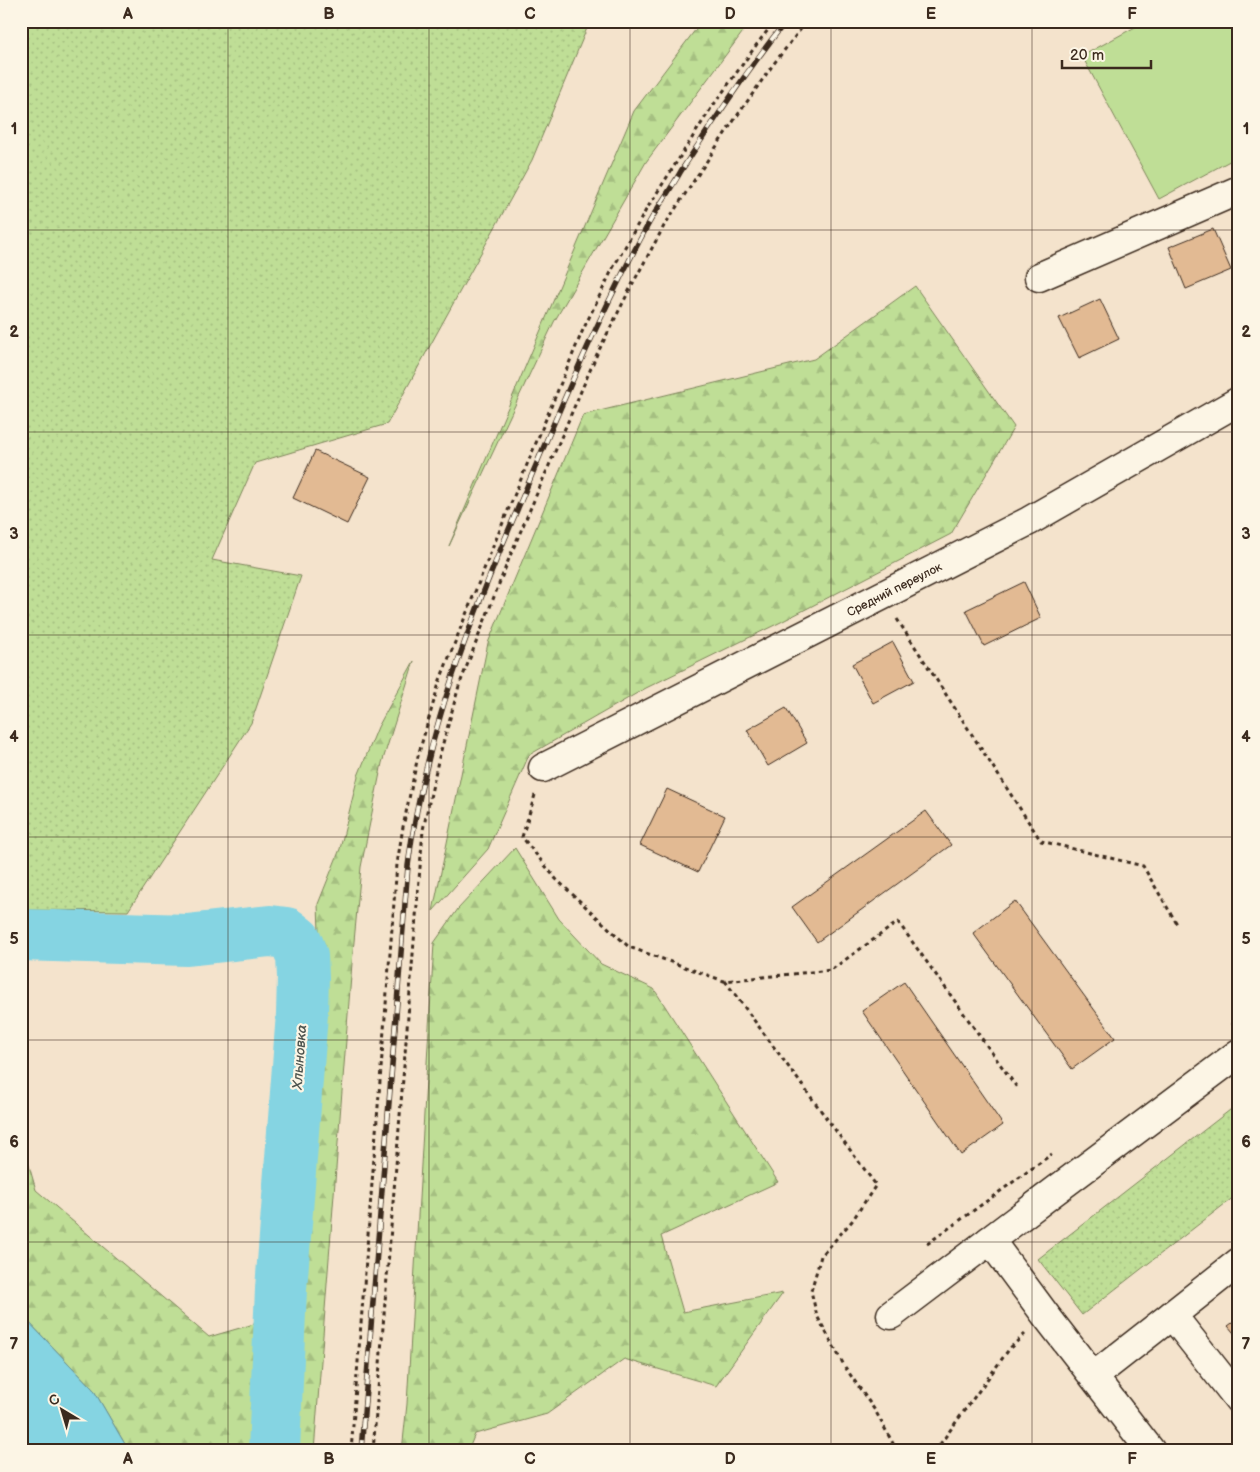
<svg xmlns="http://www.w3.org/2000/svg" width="1260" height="1472" viewBox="0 0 1260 1472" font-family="'Balsamiq Sans',sans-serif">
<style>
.grass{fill:url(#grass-dots);stroke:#7d845a}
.forest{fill:url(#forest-firs);stroke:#7d845a}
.pitch{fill:#bfde96;stroke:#7d845a}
.water{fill:#85d4e2;stroke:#679094}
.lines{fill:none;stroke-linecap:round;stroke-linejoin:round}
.river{stroke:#85d4e2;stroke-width:52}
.building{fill:#e2ba93;stroke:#3b2a1e}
.minor-casing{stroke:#3b2a1e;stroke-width:31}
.path{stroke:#3b2a1e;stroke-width:3;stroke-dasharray:4 4;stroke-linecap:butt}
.minor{stroke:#fcf5e5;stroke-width:28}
.rail-casing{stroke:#3b2a1e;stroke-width:5.5}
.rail{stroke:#fcf5e5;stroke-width:4;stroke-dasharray:11;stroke-linecap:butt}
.grid{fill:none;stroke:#3b2a1e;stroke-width:1;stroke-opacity:0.55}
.labels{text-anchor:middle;stroke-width:4.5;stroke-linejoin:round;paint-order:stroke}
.street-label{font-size:12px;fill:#3b2a1e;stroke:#fcf5e5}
.water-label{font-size:14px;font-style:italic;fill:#4e544f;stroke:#fcf5e5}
.neatline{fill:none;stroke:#3b2a1e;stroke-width:2}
.grid-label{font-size:16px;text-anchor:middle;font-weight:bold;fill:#3b2a1e}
</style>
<defs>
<pattern id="grass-dots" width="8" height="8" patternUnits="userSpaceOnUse" patternTransform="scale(1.25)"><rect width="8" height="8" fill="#bfde96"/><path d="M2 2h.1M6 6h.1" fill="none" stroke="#a5bf81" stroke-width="1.8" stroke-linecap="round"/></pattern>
<pattern id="forest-firs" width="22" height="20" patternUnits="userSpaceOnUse" patternTransform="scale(1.25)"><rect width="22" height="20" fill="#bfde96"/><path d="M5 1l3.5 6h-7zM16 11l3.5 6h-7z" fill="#a5bf81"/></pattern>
</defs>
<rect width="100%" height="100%" fill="#f4e3cc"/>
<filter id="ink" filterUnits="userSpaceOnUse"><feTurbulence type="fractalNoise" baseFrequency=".02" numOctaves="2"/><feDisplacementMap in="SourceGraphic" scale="10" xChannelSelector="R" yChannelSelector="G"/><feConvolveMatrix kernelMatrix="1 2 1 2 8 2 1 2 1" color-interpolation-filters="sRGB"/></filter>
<g filter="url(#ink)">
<!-- grass -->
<path class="grass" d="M21 21H590L532 160 387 424 255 463 212 560 301 576 251 723 128 911 21 910Z
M1239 1103V1193L1082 1315 1038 1259Z"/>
<!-- forest -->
<path class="forest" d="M702 21H751L646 162 554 322 449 546 634 111Z
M915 286 1014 427 951 534 781 622 646 688 529 755 488 849 433 911 488 643 583 415 814 359Z
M414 661 382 763 361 867 352 963 314 1451H289L310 1105 319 1029 320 960 318 904 340 849 358 776 378 727Z
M515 848 559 919 601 964 654 989 778 1182 661 1236 683 1312 783 1293 716 1386 624 1359 547 1414 475 1434 468 1451H402L407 1404 434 943 458 909Z
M21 1138 36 1190 209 1337 271 1319 264 1451H129L93 1389 21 1314Z"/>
<!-- pitch -->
<path class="pitch" d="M1146 21H1239V156L1159 199 1082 56Z"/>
<!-- water -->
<path class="water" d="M21 1314 93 1389 129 1451H21Z"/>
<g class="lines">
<!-- river -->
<path class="river" d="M21 935 187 940 270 931 286 933 296 941 302 956 303 977 302 1014 281 1289 274 1451"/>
</g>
<!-- building -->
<path class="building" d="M1213 229 1231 270 1186 289 1169 247Z
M1100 299 1119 339 1079 358 1059 318Z
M315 451 370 477 347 524 293 498Z
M1024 582 1041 618 984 646 966 610Z
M893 642 914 681 873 703 852 664Z
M786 708 807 743 768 766 747 730Z
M667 789 725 816 698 872 640 845Z
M926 811 951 845 817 942 792 907Z
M1015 901 1115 1038 1072 1069 973 933Z
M904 982 1003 1125 961 1155 862 1011Z
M1239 1318V1339L1228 1326Z"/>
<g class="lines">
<!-- minor casing -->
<g class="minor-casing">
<g id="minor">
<path d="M1039 277 1239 190"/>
<path id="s1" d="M543 768 1029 521 1239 401"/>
<path d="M990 1240 1047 1317 1151 1451"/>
<path d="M1239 1262 1172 1315 1239 1400"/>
<path d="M891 1315C1007 1227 1122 1140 1239 1053"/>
<path d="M1094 1376 1172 1315"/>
</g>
</g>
<!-- path -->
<path class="path" d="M897 619 1041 841 1143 866 1177 924
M535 795 522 837 556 879 629 947 724 981 831 970 898 922 1018 1089
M725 981 876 1185 852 1221 821 1256 811 1291 817 1316 845 1367 876 1412 897 1451
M1232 1025 1239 1020
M927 1244 1052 1154
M351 1451 397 864 403 827 418 756 440 680 492 549 582 332 613 268 646 210 710 110 757 44 775 21
M373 1451 423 830 438 761 459 686 510 556 597 354 632 285 664 226 728 129 772 66 807 21
M935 1451 1010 1348 1025 1334"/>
<!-- minor -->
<use href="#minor" class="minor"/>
<!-- rail casing -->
<g class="rail-casing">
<path id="rail" d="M361 1451 408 866C424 737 472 615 523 496 562 403 601 311 649 223 659 205 671 189 681 171 714 120 748 69 786 21"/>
</g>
<!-- rail -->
<use href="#rail" class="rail"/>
</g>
</g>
<!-- grid -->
<path class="grid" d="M228 21V1451M429 21V1451M630 21V1451M831 21V1451M1032 21V1451M21 230H1239M21 432H1239M21 635H1239M21 837H1239M21 1040H1239M21 1242H1239"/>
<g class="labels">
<!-- street labels -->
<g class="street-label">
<text dy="4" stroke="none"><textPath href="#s1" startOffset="394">Средний переулок</textPath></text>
</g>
<!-- water labels -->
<g class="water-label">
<text transform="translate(299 1057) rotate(-86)" y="5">Хлыновка</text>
</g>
</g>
<!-- margin -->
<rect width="1260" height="1472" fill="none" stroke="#fcf5e5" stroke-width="55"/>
<!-- north arrow -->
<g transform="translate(62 1410) rotate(322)" stroke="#fcf5e5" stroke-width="4" paint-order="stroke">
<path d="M0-4L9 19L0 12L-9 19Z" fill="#3b2a1e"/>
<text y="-8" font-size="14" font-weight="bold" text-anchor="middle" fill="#3b2a1e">С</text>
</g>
<!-- scale -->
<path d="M1062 60v8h89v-8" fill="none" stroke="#3b2a1e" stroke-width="2.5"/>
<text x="1070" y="60" font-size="15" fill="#3b2a1e" stroke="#fcf5e5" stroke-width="4" paint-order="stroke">20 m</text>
<rect x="28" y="28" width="1204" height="1416" class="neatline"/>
<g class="grid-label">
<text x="128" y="19">A</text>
<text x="329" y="19">B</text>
<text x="530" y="19">C</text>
<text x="730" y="19">D</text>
<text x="931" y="19">E</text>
<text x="1132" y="19">F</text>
<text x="14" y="134">1</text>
<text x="1246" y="134">1</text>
<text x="14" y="337">2</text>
<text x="1246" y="337">2</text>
<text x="14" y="539">3</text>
<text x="1246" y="539">3</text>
<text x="14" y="742">4</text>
<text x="1246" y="742">4</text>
<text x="14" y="944">5</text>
<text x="1246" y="944">5</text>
<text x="14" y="1147">6</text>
<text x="1246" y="1147">6</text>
<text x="14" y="1349">7</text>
<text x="1246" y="1349">7</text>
<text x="128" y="1464">A</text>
<text x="329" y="1464">B</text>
<text x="530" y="1464">C</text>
<text x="730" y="1464">D</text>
<text x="931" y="1464">E</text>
<text x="1132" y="1464">F</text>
</g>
</svg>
